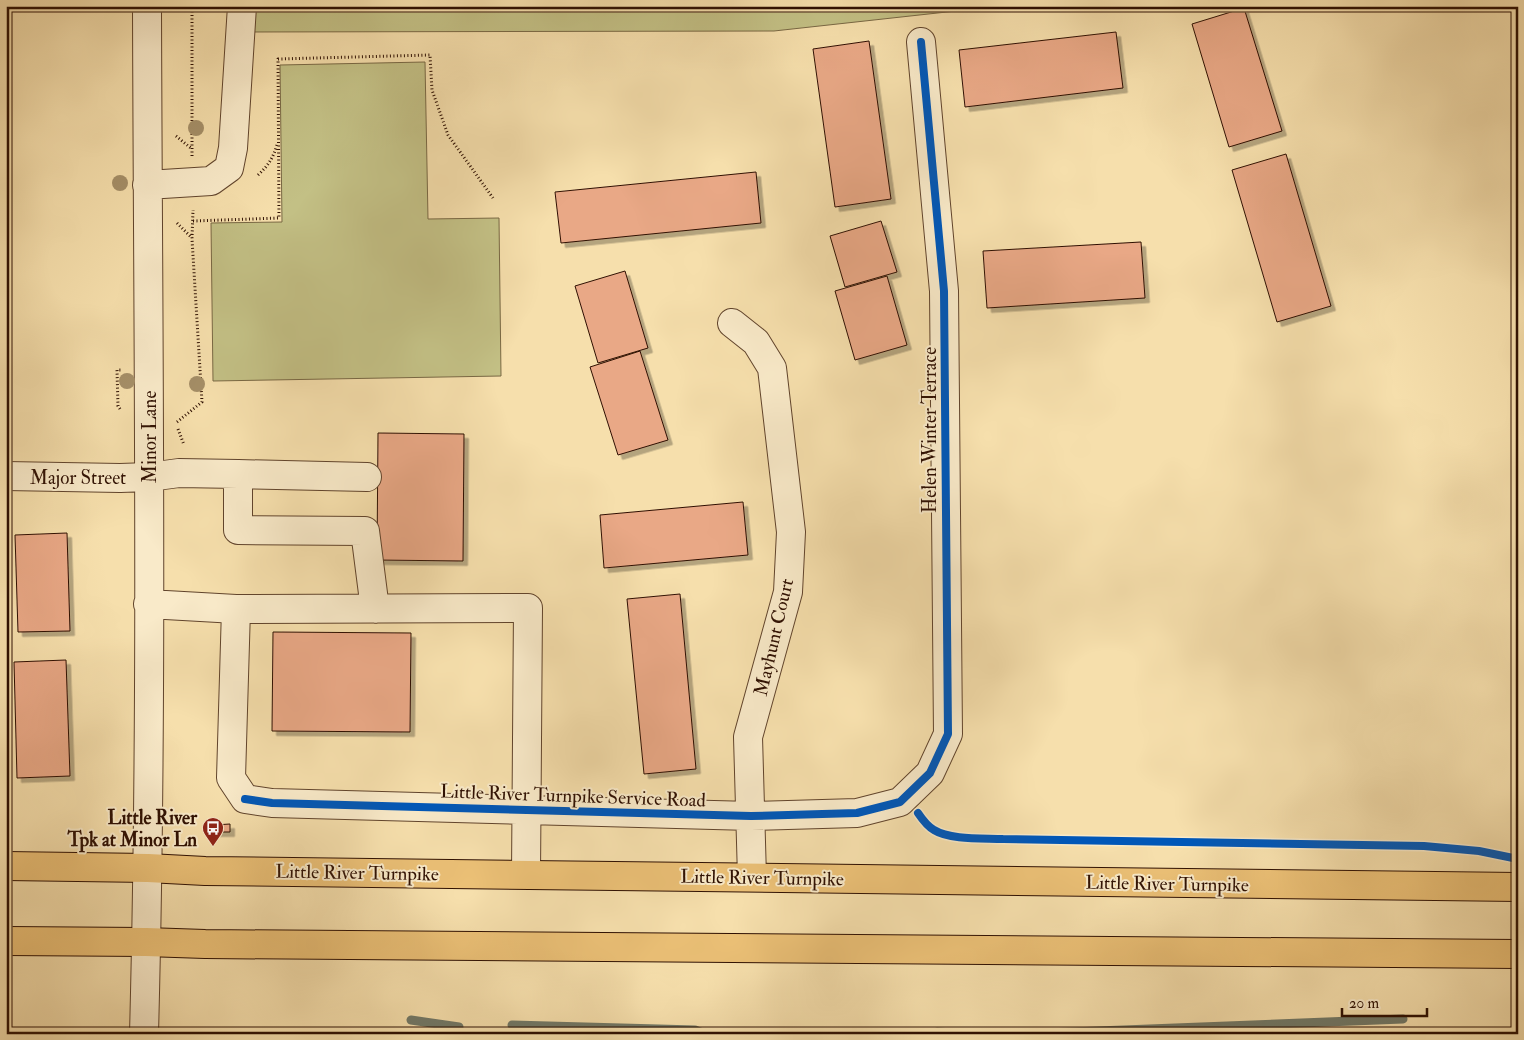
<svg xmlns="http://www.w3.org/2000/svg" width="1524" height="1040" viewBox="0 0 1524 1040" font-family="'IM FELL Double Pica',serif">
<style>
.green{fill:#c3c085;stroke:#796844}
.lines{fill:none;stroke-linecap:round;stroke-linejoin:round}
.stream{stroke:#717867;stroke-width:9}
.building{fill:#e9a886;stroke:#2f1002;filter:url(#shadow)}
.minor-casing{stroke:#61442c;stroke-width:30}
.major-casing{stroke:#2f1002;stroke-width:30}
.path{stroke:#2f1002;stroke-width:3;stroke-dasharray:1 2.5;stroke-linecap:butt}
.minor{stroke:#f9eac9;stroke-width:28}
.major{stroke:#ebc076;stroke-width:28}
.cycleway-casing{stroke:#f9eac9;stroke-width:11}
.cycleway{stroke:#0057b8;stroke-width:8}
.tree{fill:#a58f68}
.labels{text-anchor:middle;stroke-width:4;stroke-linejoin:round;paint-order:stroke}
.street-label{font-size:19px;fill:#2f1002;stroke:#f9eac9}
.poi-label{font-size:19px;font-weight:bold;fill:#2f1002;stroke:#f9eac9;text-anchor:end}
</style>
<defs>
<filter id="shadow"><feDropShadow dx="4.5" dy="4.5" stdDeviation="0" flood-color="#0004"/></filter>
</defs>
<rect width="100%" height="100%" fill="#f6dfac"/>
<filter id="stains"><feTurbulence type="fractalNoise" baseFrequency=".004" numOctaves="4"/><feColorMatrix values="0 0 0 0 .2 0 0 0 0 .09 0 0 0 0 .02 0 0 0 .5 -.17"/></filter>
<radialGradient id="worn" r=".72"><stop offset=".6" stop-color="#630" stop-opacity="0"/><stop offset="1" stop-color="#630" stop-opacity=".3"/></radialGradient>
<!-- green -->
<path class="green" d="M255 6H1001L774 31 252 32Z
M425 62 428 219 499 218 501 376 213 381 211 223 282 222 280 65Z"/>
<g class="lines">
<!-- stream -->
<path class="stream" d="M411 1020 459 1027
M512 1025 695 1030 705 1034
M933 1034 937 1032 968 1034
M1020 1034 1403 1019"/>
</g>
<!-- building -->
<path class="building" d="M1244 8 1282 131 1229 147 1192 24Z
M1116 32 1123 88 965 107 959 50Z
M869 41 891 199 835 207 813 49Z
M1514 123H1518V167H1516Z
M1286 154 1331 306 1277 322 1232 170Z
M756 172 761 223 561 243 555 192Z
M881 221 897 272 845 287 830 236Z
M1141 242 1145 298 987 308 983 251Z
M625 271 648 348 598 363 575 286Z
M887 276 907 345 855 360 835 291Z
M640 351 668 440 618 455 590 367Z
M378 433 464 434 463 561 377 560Z
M743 502 748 555 604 568 600 515Z
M67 533 70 631 18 632 15 535Z
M680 594 696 769 644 774 627 599Z
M273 632 411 633 410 732 272 731Z
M66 660 70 776 17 778 14 662Z
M230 824V832H214V825Z"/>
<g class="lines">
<!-- minor casing -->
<g class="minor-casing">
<path id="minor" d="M147 185 211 181 229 168 233 148 242 6
M732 323 756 342 772 368 791 532 788 592 748 737 752 877
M6 476 120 478 149 477 179 473 238 474
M367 477 238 474V530L365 531 375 609
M148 604 236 609 528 608 526 874
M236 609 231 778 245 799 272 803 751 816 857 813 900 802 930 773 948 734 944 291 921 42
M144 1034C153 691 148 349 147 6"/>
</g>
<!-- major casing -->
<g class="major-casing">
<path id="major" d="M6 866 148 868 205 871 1518 887
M6 941 146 942 205 944 1518 954"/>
</g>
<!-- path -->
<path class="path" d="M176 136 192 149
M192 156V6
M258 175C268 166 273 158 277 145
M193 221 279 218 278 59 430 55 432 90 448 135 493 198
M177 223 192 238
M120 409 118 406 117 370H121
M177 422 202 402 192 239 193 210
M178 429 184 445"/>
<!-- minor -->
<use href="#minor" class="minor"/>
<!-- major -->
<use href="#major" class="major"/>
<!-- cycleway casing -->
<g class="cycleway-casing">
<path id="cycleway" d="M245 799 272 803 751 816 857 813 900 802 930 773 948 734 944 291 921 42
M918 813C922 819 927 826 934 830 950 840 983 838 1003 839L1424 846 1479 851 1518 859"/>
</g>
<!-- cycleway -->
<use href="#cycleway" class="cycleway"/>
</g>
<!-- trees -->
<g class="tree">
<circle cx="196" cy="128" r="8"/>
<circle cx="120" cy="183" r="8"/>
<circle cx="127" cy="381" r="8"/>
<circle cx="197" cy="384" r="8"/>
</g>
<!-- icons -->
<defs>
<g id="bus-pin" transform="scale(1.125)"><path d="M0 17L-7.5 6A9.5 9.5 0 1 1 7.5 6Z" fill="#8f2418" stroke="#f9eac9"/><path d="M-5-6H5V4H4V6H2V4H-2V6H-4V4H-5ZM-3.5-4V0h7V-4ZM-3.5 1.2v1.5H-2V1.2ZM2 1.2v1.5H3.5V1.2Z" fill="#fff"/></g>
</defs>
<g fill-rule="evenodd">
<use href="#bus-pin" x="213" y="828"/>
</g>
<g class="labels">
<!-- street labels -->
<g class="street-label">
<text transform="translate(929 430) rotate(-90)" y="7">Helen Winter Terrace</text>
<text transform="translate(149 437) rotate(-90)" y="7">Minor Lane</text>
<text x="78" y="484">Major Street</text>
<text transform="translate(773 637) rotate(-77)" y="7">Mayhunt Court</text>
<text transform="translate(573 795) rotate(2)" y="7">Little River Turnpike Service Road</text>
<text transform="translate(357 872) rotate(1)" y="7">Little River Turnpike</text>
<text transform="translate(762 877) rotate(1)" y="7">Little River Turnpike</text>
<text transform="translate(1167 883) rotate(1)" y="7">Little River Turnpike</text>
</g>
<!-- poi labels -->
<g class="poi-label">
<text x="197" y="824">Little River<tspan x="197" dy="22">Tpk at Minor Ln</tspan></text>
</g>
</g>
<!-- margin -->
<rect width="1524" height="1040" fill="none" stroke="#f6dfac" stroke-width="25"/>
<rect x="8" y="8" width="1509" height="1025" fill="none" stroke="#2f1002" stroke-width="2.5"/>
<rect x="12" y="12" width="1499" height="1015" fill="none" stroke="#2f1002"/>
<!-- scale -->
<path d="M1342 1008v8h85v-8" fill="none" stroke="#2f1002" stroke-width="2.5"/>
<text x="1349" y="1008" font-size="15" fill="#2f1002" stroke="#f9eac9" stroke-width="4" paint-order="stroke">20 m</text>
<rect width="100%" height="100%" filter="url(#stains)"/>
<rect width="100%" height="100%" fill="url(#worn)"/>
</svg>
